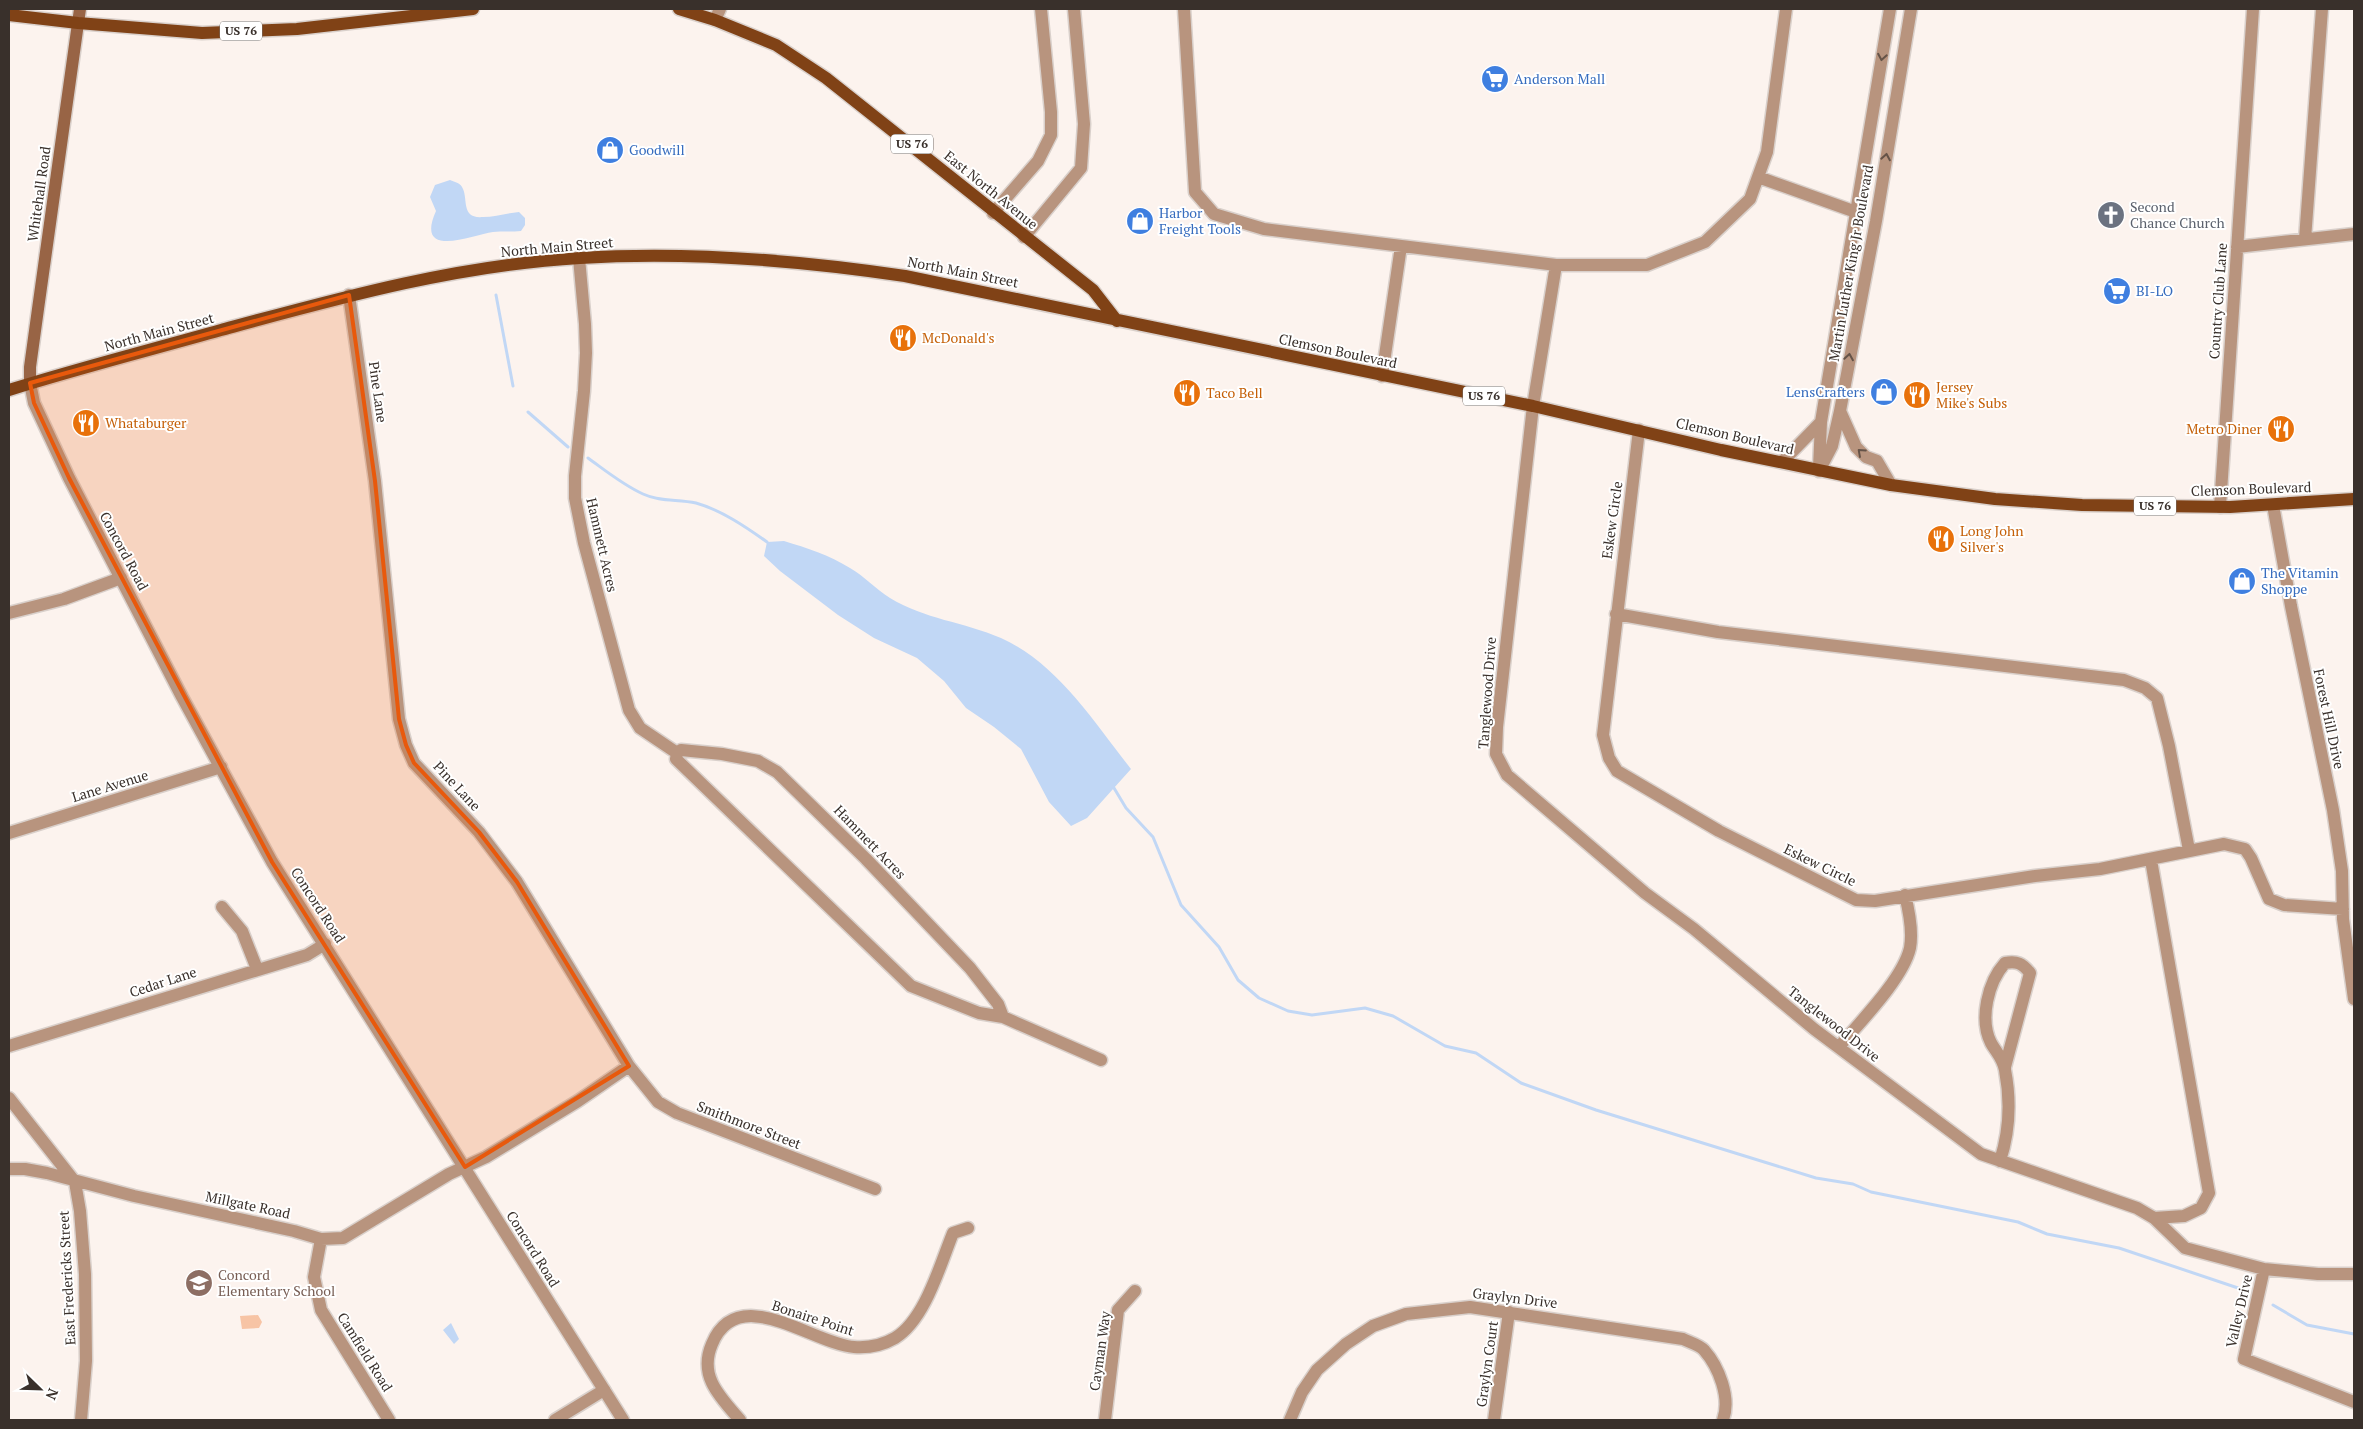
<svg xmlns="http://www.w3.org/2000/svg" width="2363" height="1429" viewBox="0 0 2363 1429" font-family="'PT Serif',serif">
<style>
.green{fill:#f7c4a5}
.water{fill:#c1d7f5}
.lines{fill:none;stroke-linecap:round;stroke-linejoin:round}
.stream{stroke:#c1d7f5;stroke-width:3}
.minor-casing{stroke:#d9d0cb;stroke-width:15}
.tertiary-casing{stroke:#d9d0cb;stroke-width:15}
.secondary-casing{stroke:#d9d0cb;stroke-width:15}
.primary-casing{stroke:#d9d0cb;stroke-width:15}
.minor{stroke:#b8947e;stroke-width:12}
.tertiary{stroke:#b8947e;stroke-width:12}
.secondary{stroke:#986445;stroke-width:12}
.primary{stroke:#804216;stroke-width:12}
.oneway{stroke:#655348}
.marked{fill:#e8590c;fill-opacity:0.2;stroke:#e8590c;stroke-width:4;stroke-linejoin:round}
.labels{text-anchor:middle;stroke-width:4;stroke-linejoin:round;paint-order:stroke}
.shield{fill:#fff;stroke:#746e6b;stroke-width:1}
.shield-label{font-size:12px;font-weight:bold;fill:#39302b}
.shop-label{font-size:14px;fill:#366cbe;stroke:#fff;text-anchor:start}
.street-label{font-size:14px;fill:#39302b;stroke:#fff}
.worship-label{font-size:14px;fill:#5b616d;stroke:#fff;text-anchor:start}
.food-label{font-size:14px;fill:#c56008;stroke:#fff;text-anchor:start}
.education-label{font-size:14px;fill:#785e54;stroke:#fff;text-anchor:start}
</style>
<rect width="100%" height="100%" fill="#fcf3ee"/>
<!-- green -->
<path class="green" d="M258 1315 262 1322 259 1328 242 1329 240 1316Z"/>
<!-- water -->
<path class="water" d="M450 180C455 182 461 183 463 189 468 200 461 219 483 217 495 217 507 213 519 212L525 218V225L521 231C512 232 502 231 493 232 473 235 414 260 436 211L430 197 435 185Z
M784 541C807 548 829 555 850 568 864 576 876 589 890 598 924 619 964 622 1001 638 1057 663 1094 722 1131 769L1087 818 1071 826 1049 802 1021 749 994 727 966 708 944 681 917 658 874 638 838 615 780 571 764 556 767 542Z
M451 1323 459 1339 454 1344 443 1330Z"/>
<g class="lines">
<!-- stream -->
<path class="stream" d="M496 295 513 386
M528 412 568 447
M588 458C606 471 623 485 643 494 660 502 678 499 696 503 721 510 746 527 767 542
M1114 788 1126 808 1153 837 1181 905 1219 947 1238 980 1259 998 1288 1011 1312 1015 1365 1008 1393 1016 1445 1046 1476 1053 1521 1083 1596 1110 1816 1178 1853 1184 1871 1192 2018 1222 2047 1234 2119 1248 2241 1289
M2273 1305 2307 1325 2354 1334"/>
<!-- minor casing -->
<g class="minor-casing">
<path id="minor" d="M1184 9 1195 192 1214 214 1264 229 1556 265H1647L1705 242 1750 199 1767 152 1786 9
M715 20 720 9
M1758 177 1856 212
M993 213 1038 161 1051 135V112L1041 9
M1024 237 1081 168 1084 124 1074 9
M2305 239 2322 9
M2237 247 2354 234
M579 258 585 324 586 353 584 391 575 476V498L584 543 629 710 640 728 677 753
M1556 265 1533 406 1497 727 1496 754 1507 775 1645 893 1694 929 1814 1029 1981 1154 2137 1208 2154 1218 2184 1216 2201 1208 2209 1193 2151 860
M349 295 375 481 399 719 406 745 414 763 479 832 517 882 629 1066 658 1102 677 1113 875 1189
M1382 376 1401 246
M1639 430 1603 735 1609 758 1617 771 1719 831 1856 900 1875 901 2035 876 2100 869 2224 844 2245 849 2251 858 2269 899 2284 905 2343 909
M2273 505 2291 606 2333 810 2342 871 2343 919 2354 999
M2220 507 2253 9
M1616 614 1718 632 2124 680 2145 688 2157 698 2169 746 2189 850
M222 907 242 931 257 969
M1003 1017 998 1004 970 968 866 859 777 772 758 761 722 754 681 750 677 753 676 759 911 986 979 1013 1003 1017 1101 1060
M9 1046 307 955 325 944
M1839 1047C1859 1023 1903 979 1910 948 1913 932 1909 911 1905 895
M9 1098 75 1182 80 1211 85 1274 86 1361 81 1420
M2000 1161C2010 1130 2011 1101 2005 1070 2003 1058 1996 1052 1991 1043 1979 1019 1988 982 2005 963 2017 961 2022 963 2030 973L2005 1067
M9 1169H25L47 1173 134 1196 294 1231 321 1239 343 1238 449 1174 486 1157 578 1101 629 1066
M2154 1218 2185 1248 2264 1269 2318 1274H2354
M321 1239 314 1277 321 1310 389 1420
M2264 1269 2244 1359 2354 1402
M555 1420 604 1390
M740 1420C720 1397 698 1376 712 1344 738 1281 813 1344 854 1347 868 1348 883 1345 895 1338 925 1320 940 1265 953 1233L968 1228
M1105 1420 1118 1310 1135 1291
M1290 1420 1302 1392 1317 1370 1346 1344 1373 1326 1406 1314 1470 1307 1683 1339C1689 1342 1700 1345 1704 1350 1719 1367 1731 1398 1723 1420
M1494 1420 1509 1312"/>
</g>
<!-- tertiary casing -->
<g class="tertiary-casing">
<path id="tertiary" d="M30 383 34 403 69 478 182 697 272 862 623 1420
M1840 411 1856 447 1866 457 1877 461 1891 485
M1782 462 1821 422
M1819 468 1821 422 1890 9
M1819 471 1832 446 1840 411 1876 221 1911 9
M9 613 64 599 121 578
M9 833 221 767"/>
</g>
<!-- secondary casing -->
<g class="secondary-casing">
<path id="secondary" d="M30 383V367L38 309 80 9"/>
</g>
<!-- primary casing -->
<g class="primary-casing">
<path id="primary" d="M679 9 715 20 776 45 826 78 1093 290 1117 321
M9 15 78 23 202 33 297 29 473 9
M9 390C79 368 150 350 221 330 339 298 457 265 580 258 689 251 797 260 905 276L1533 406 1721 450 1891 485 1995 499 2082 505 2230 507 2354 499"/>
</g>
<!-- minor -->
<use href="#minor" class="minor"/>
<!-- tertiary -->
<use href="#tertiary" class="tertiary"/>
<!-- secondary -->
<use href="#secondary" class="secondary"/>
<!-- primary -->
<use href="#primary" class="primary"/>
</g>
<!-- one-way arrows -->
<defs><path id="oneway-chevron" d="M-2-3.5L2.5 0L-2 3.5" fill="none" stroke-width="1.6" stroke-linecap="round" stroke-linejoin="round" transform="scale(1.25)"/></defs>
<g class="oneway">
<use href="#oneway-chevron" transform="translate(1882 57) rotate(100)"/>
<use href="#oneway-chevron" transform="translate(1886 157) rotate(-80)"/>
<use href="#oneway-chevron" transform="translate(1849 357) rotate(-81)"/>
<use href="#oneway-chevron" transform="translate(1861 452) rotate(-138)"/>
</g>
<!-- marked area -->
<path class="marked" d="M349 295 375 481 399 719 406 745 414 763 479 832 517 882 629 1066 465 1167 272 862 69 478 34 403 30 383Z"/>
<!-- icons -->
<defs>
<g id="supermarket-disc" transform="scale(1.4375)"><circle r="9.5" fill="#3f7fe0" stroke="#fff"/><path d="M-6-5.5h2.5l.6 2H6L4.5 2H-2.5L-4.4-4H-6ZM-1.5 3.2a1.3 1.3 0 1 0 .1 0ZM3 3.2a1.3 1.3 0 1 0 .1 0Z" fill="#fff"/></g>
<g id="shop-disc" transform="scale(1.4375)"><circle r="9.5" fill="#3f7fe0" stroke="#fff"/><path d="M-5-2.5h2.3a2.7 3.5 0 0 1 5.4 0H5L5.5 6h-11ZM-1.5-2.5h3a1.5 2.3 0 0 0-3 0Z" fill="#fff"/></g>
<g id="church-disc" transform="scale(1.4375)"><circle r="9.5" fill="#6b7280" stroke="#fff"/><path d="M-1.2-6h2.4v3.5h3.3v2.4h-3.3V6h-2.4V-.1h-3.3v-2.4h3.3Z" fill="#fff"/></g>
<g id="restaurant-disc" transform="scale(1.4375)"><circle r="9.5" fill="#e8710a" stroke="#fff"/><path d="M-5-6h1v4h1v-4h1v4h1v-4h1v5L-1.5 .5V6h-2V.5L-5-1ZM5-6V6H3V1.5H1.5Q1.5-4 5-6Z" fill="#fff"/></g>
<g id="school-disc" transform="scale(1.4375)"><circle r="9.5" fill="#8d6e63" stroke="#fff"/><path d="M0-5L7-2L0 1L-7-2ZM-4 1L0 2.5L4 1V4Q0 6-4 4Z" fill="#fff"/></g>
</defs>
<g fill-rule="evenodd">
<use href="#supermarket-disc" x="1495" y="79"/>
<use href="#shop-disc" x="610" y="150"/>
<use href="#church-disc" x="2111" y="215"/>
<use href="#shop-disc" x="1140" y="221"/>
<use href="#supermarket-disc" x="2117" y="291"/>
<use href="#restaurant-disc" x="903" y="338"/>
<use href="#shop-disc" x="1884" y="392"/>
<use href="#restaurant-disc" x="1187" y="393"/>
<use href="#restaurant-disc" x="1917" y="395"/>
<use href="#restaurant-disc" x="86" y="423"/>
<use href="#restaurant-disc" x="2281" y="429"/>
<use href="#restaurant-disc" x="1941" y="539"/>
<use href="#shop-disc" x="2242" y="581"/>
<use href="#school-disc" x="199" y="1283"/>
</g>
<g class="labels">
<!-- shield labels -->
<g class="shield">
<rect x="220" y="21.5" width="42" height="19" rx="4"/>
<rect x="891" y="134.5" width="42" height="19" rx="4"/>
<rect x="1463" y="386.5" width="42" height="19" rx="4"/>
<rect x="2134" y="496.5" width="42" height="19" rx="4"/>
</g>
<g class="shield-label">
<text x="241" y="35">US 76</text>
<text x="912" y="148">US 76</text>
<text x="1484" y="400">US 76</text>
<text x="2155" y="510">US 76</text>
</g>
<!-- shop labels -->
<g class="shop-label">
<text x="1514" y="84">Anderson Mall</text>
<text x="629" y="155">Goodwill</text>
<text x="1159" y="218">Harbor<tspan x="1159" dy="16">Freight Tools</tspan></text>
<text x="2136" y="296">BI-LO</text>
<text x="1865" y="397" text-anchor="end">LensCrafters</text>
<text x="2261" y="578">The Vitamin<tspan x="2261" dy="16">Shoppe</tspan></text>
</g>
<!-- street labels -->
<g class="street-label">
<text transform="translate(991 190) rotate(39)" y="5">East North Avenue</text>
<text transform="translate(39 194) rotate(-82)" y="5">Whitehall Road</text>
<text transform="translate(557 247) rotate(-5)" y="5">North Main Street</text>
<text transform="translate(1851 263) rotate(-80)" y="5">Martin Luther King Jr Boulevard</text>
<text transform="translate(963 272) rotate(11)" y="5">North Main Street</text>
<text transform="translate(2218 301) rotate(-86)" y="5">Country Club Lane</text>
<text transform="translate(159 332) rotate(-15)" y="5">North Main Street</text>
<text transform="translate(1338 351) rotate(12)" y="5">Clemson Boulevard</text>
<text transform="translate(378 392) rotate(82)" y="5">Pine Lane</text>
<text transform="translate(1735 436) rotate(13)" y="5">Clemson Boulevard</text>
<text transform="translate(2251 489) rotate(-2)" y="5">Clemson Boulevard</text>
<text transform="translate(1612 520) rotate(-82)" y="5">Eskew Circle</text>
<text transform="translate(602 545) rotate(77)" y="5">Hammett Acres</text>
<text transform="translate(124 551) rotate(62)" y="5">Concord Road</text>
<text transform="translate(1487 693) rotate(-86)" y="5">Tanglewood Drive</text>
<text transform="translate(2329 719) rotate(78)" y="5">Forest Hill Drive</text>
<text transform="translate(110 786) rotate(-17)" y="5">Lane Avenue</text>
<text transform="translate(457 786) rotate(47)" y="5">Pine Lane</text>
<text transform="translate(870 842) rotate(46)" y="5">Hammett Acres</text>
<text transform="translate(1820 865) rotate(26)" y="5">Eskew Circle</text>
<text transform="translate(318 905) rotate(57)" y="5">Concord Road</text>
<text transform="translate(163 982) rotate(-18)" y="5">Cedar Lane</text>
<text transform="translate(1834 1024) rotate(38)" y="5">Tanglewood Drive</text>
<text transform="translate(749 1125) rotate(21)" y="5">Smithmore Street</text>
<text transform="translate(248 1205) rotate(12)" y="5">Millgate Road</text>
<text transform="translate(533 1249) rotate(58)" y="5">Concord Road</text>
<text transform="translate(67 1278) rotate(-93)" y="5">East Fredericks Street</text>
<text transform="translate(1515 1298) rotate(7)" y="5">Graylyn Drive</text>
<text transform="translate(2239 1311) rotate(-77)" y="5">Valley Drive</text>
<text transform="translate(813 1318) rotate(18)" y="5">Bonaire Point</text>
<text transform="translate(1100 1351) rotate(-82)" y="5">Cayman Way</text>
<text transform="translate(365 1352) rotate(58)" y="5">Camfield Road</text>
<text transform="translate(1487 1364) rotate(-82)" y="5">Graylyn Court</text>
</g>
<!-- worship labels -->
<g class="worship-label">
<text x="2130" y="212">Second<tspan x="2130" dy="16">Chance Church</tspan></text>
</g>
<!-- food labels -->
<g class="food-label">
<text x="922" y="343">McDonald's</text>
<text x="1936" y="392">Jersey<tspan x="1936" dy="16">Mike's Subs</tspan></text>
<text x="1206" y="398">Taco Bell</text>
<text x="105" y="428">Whataburger</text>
<text x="2262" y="434" text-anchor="end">Metro Diner</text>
<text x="1960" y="536">Long John<tspan x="1960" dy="16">Silver's</tspan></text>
</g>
<!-- education labels -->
<g class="education-label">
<text x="218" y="1280">Concord<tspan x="218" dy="16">Elementary School</tspan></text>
</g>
</g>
<!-- border -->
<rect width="2363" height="1429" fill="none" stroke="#39302b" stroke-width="20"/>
<!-- north arrow -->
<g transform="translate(40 1389) rotate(113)" stroke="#ffffff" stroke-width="4" paint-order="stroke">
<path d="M0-4L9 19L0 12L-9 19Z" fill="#39302b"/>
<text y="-8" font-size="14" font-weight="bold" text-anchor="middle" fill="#39302b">N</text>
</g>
</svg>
